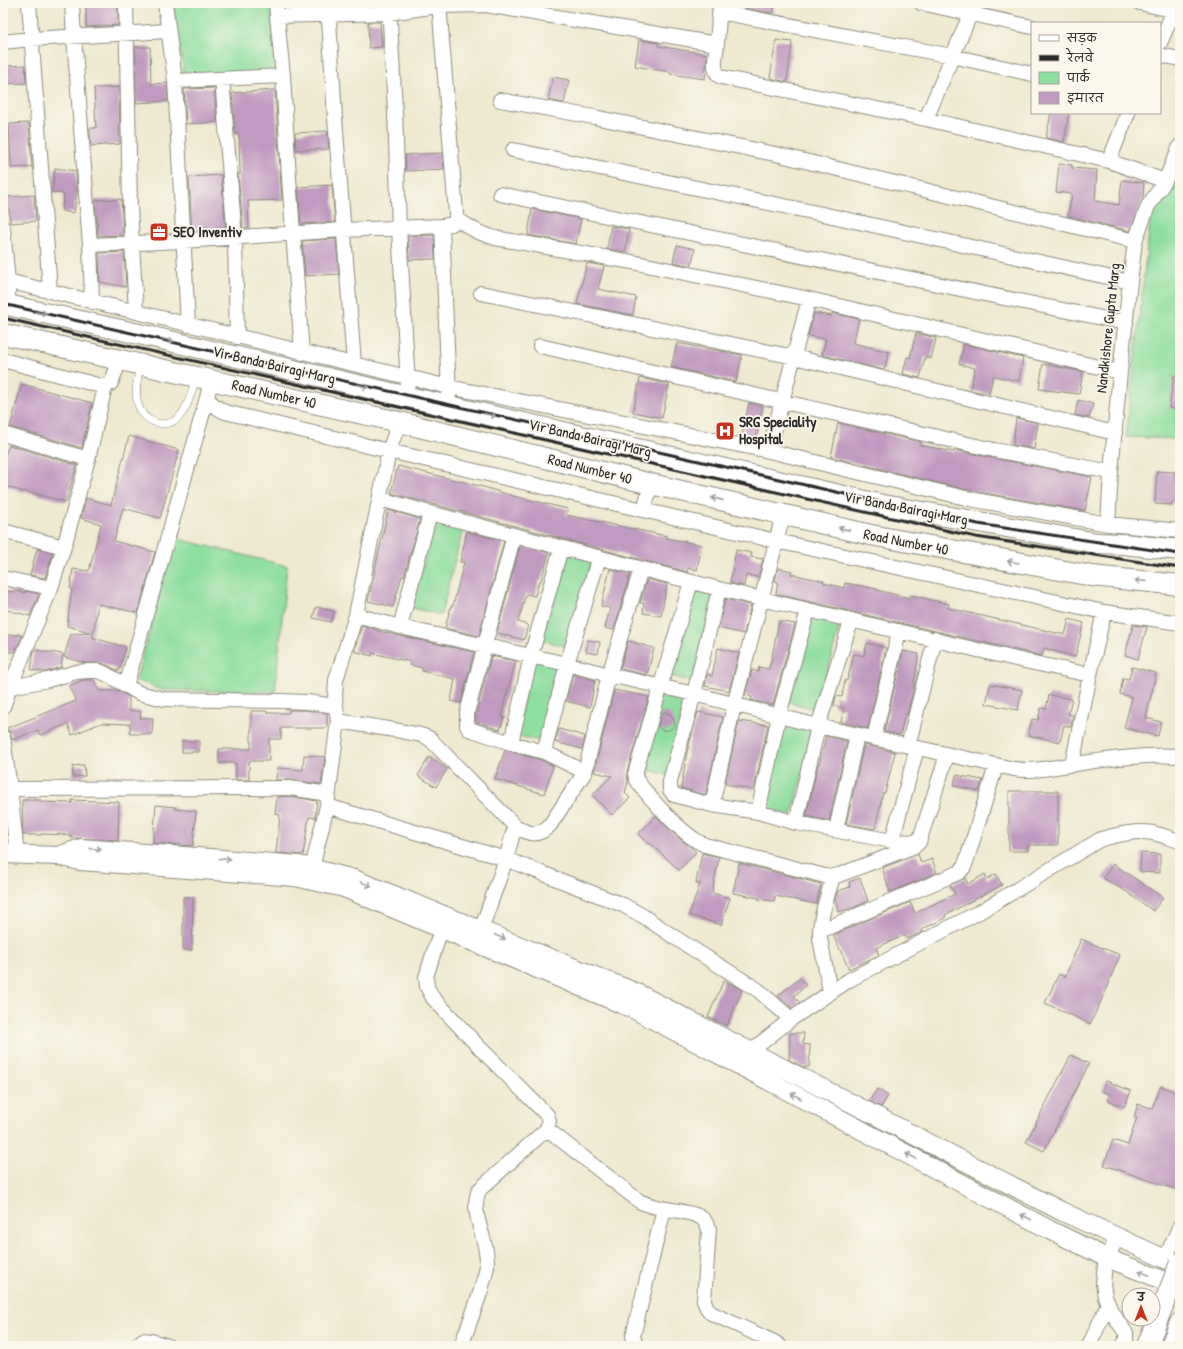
<svg xmlns="http://www.w3.org/2000/svg" width="1183" height="1349" viewBox="0 0 1183 1349" font-family="'Patrick Hand','Playpen Sans Deva',sans-serif">
<style>
.green{fill:#8ede9e;stroke:#5c8464}
.building{fill:#c09ac0}
.lines{fill:none;stroke-linecap:round;stroke-linejoin:round}
.service-casing{stroke:#8c8a7d;stroke-width:8}
.minor-casing{stroke:#8c8a7d;stroke-width:16}
.tertiary-casing{stroke:#8c8a7d;stroke-width:20}
.secondary-casing{stroke:#8c8a7d;stroke-width:22}
.service{stroke:#fff;stroke-width:7}
.minor{stroke:#fff;stroke-width:14}
.tertiary{stroke:#fff;stroke-width:18}
.secondary{stroke:#fff;stroke-width:20}
.rail{stroke:#2b2b2b;stroke-width:3}
.secondary-bridge-casing{stroke:#8c8a7d;stroke-width:22;stroke-linecap:butt}
.secondary-bridge{stroke:#fff;stroke-width:20}
.oneway{stroke:#a0a0a0}
.labels{text-anchor:middle;stroke-width:3.5;stroke-linejoin:round;paint-order:stroke}
.poi-label{font-size:15px;font-weight:bold;fill:#2b2b2b;stroke:#fbf7ec;text-anchor:start}
.street-label{font-size:15px;fill:#2b2b2b;stroke:#fbf7ec}
</style>
<rect width="100%" height="100%" fill="#fbf7ec"/>
<filter id="ink" filterUnits="userSpaceOnUse"><feTurbulence type="fractalNoise" baseFrequency=".025" numOctaves="2"/><feDisplacementMap in="SourceGraphic" scale="8" xChannelSelector="R" yChannelSelector="G"/><feConvolveMatrix kernelMatrix="1 2 1 2 8 2 1 2 1" color-interpolation-filters="sRGB"/></filter>
<filter id="wash" filterUnits="userSpaceOnUse"><feTurbulence type="fractalNoise" baseFrequency=".012" numOctaves="4" result="noise"/><feDisplacementMap in="SourceGraphic" scale="16" xChannelSelector="R" yChannelSelector="G"/><feGaussianBlur stdDeviation="0.9" result="paint"/><feColorMatrix in="noise" values="0 0 0 0 0 0 0 0 0 0 0 0 0 0 0 0 0 1.4 0 .05"/><feComposite in="paint" operator="in"/></filter>
<g filter="url(#wash)">
<rect width="100%" height="100%" fill="#eee9cf"/>
<!-- green -->
<path class="green" d="M173 3H272L275 80 184 76Z
M1180 167V439L1126 437 1151 213 1174 180Z
M434 522 463 529 441 615 412 608Z
M175 538 287 566 275 692 161 690 136 680Z
M563 553 592 561 570 647 541 640Z
M692 589 713 594 693 682 668 675Z
M811 616 840 623 818 710 789 702Z
M534 659 563 666 544 742 515 735Z
M661 692 687 699 668 775 641 768Z
M785 721 814 729 792 815 763 808Z"/>
<g id="blocks">
<!-- building -->
<path class="building" d="M89 3H118V25L86 27V7H89Z
M360 3H381V5H360Z
M732 3H775L773 13 732 6Z
M368 22H380L382 47 369 48Z
M639 40 659 43 658 46 707 54 705 79 670 74 671 72 635 66Z
M776 40 792 42 787 82 770 78Z
M135 47H150L151 84 167 83 168 101 136 103Z
M25 65 26 83 3 84V66Z
M553 77 569 80 564 103 548 100Z
M119 87 120 144 91 146 90 128H96L94 88Z
M214 88 217 122 186 124 184 89Z
M275 90 282 200 248 201 249 228H243L238 174H240L239 134H235L232 93Z
M1051 113H1069L1064 142 1046 138Z
M29 123 32 167 11 168 9 124Z
M327 131 329 149 296 150 295 133Z
M443 153 444 169 406 171 405 155Z
M1059 164 1072 165V168L1097 170 1095 201 1119 205 1122 180 1144 183 1143 199 1130 231 1068 216 1072 194 1056 192Z
M55 168 76 171 77 191 74 213 62 211 64 194 52 192Z
M221 175 226 230 192 232 189 177Z
M332 185 335 222 301 224 298 187Z
M34 195 36 221 10 223 8 197Z
M121 199 123 235 98 236 95 200Z
M532 209 581 219 576 244 528 235Z
M611 226 629 229 625 252 607 249Z
M434 235 435 259 409 260 408 236Z
M336 239 339 274 305 276 302 241Z
M677 245 695 249 691 266 673 262Z
M124 252 126 287 100 282 99 253Z
M587 263 604 266 598 289 636 297 633 315 577 304Z
M814 313 832 316V313L859 319 853 343 889 352 884 370 822 355 826 339 808 336Z
M916 333 936 338 931 359 925 357 920 378 903 374 907 357 910 358Z
M677 343 742 355 736 382 671 367Z
M964 344 1023 358 1019 381 993 376 989 394 970 390 975 368 959 364Z
M1043 364 1083 372 1079 394 1039 389Z
M1174 376H1180V410L1169 408Z
M640 378 669 384 662 418 633 412Z
M22 384 92 403 82 448 10 427Z
M1078 400 1093 404 1089 418 1075 415Z
M749 403 763 406 756 438 742 436Z
M1016 418 1038 423 1034 449 1013 445Z
M838 423 921 442 920 445 954 452 955 450 992 458 1092 477 1085 511 972 491 831 457Z
M129 436 179 450 160 518 123 508 114 541 155 552 138 613 98 604 93 633 67 626 72 589 70 588 73 569 89 571 101 524 81 518 86 498 111 505Z
M9 445 77 465 66 502 24 491 23 492 3 485V461Z
M398 466 480 486 513 496 568 509 566 515 667 536 666 538 702 545 697 570 688 568 687 572 391 493Z
M1157 471 1175 472V480H1180V503L1172 502V505L1155 504Z
M388 510 420 519 404 577 402 576 393 607 368 601Z
M467 532 504 541 479 636 445 628 451 606H453L464 562H460Z
M520 545 549 553 541 581H539L535 596 526 594 518 622 528 625 524 640 497 633Z
M37 549 53 553 45 578 30 575Z
M736 550 752 553 751 557 763 559 758 577 746 575 744 586 730 583Z
M778 568 792 571 791 574 824 581V583L844 588 845 583 877 589V590L909 598 910 595 949 604 948 608 1065 635 1069 619 1084 623 1075 657 1044 648 1042 656 776 594 778 582 775 581Z
M610 569 630 574 614 630 605 628 610 608 601 606Z
M647 579 667 584 661 616 643 613 644 603H640Z
M3 591 16 592 17 591 25 593V591L39 594 30 616 3 609Z
M725 599 751 605 744 634 718 628Z
M316 607 334 611 331 622 313 618Z
M779 621 795 624 773 705 751 700 752 697 745 695 752 670 758 672 759 667 769 669 771 662Z
M362 625 378 630V631L474 652 461 703 451 701 455 679 422 671 423 668 410 665 411 662 372 653V656L354 651Z
M1133 625 1147 627 1138 659 1125 655Z
M93 633V638L126 647 119 671 102 663H85L64 657 71 634Z
M3 635H22L15 652H3Z
M588 640 600 642 598 654 586 652Z
M628 641 654 648 647 675 620 669Z
M867 643 886 648 868 728 841 722 844 708 834 706 836 696 842 697 845 680 847 681 854 654 864 656Z
M718 648 739 653 729 691 705 686 707 674 712 676Z
M34 650 63 654 61 667 45 672 31 670Z
M903 651 919 654 914 682H915L907 715 905 714 900 735 884 732Z
M491 656 516 661 504 704 502 717H504L500 730 476 722V714Z
M1132 667 1156 673 1146 718 1161 722 1158 736 1124 728 1132 697 1120 694 1123 678 1129 679Z
M573 674 595 680 590 707 566 701Z
M83 680H94L99 691H119L129 697V711H141L140 718H153L152 734H130V724L101 723 72 735 68 724 40 735 38 730 12 740 10 732 5 729 76 701 69 686Z
M990 684 1022 690 1018 710 986 704Z
M614 690 649 697 627 772 628 782 625 793 630 798 612 815 592 795 612 776 594 772Z
M1049 695 1072 699 1068 714 1073 715 1071 727 1064 725 1060 742 1028 735 1032 719 1038 720 1041 708 1046 709Z
M289 710H306L327 713V728H281V739H269V761H249V780H236V763H219V749H251V711H267V713H289Z
M665 712 671 715 673 718 675 725 669 730 665 731 662 730 658 727 662 713Z
M698 712 723 717 706 795 681 788 687 752Z
M739 721 768 725 754 790 725 784Z
M559 729 585 736 582 749 555 742Z
M826 736 847 741 829 821 806 816 818 764H819Z
M182 741H199V752H182Z
M864 745 895 752 885 793H883L875 829 846 824Z
M505 750 541 760 553 766 544 794 495 779Z
M304 755 325 757 321 784 291 780H276L277 768 303 770Z
M429 757 447 769 436 787 418 776Z
M84 765 85 776 73 777V766Z
M956 775 983 780 979 791 954 786Z
M1009 791H1058V845H1028V851H1009Z
M289 796 317 801 315 818 309 817 303 855 276 853 280 815 275 814 277 797Z
M22 800H41V802L72 803V800L119 802 118 840 71 838V835L41 834V835H23Z
M156 805 175 807V809L196 811 193 846 153 843Z
M656 816 672 832 696 852 679 870 650 843 648 844 638 834Z
M702 853 719 857 712 893 730 898 721 925 689 915 700 884 696 883Z
M1141 853 1160 854V873L1140 872Z
M918 854 921 863 932 859 937 873 890 892 882 868Z
M739 863 821 884 816 904 775 896 774 901 758 899 759 898 733 893Z
M1113 864 1140 882 1163 898 1153 911 1127 892 1103 878Z
M985 874 987 879 996 874 1002 885 945 915 946 918 922 929 923 932 921 933 906 939 905 935 876 948 879 955 849 969 833 935 910 902 915 913 955 894 950 885 965 878 968 884Z
M860 878 868 901 853 908 838 912 835 899 838 891 850 887 849 882Z
M183 897H193L192 950H183Z
M1081 939 1120 955 1109 981 1110 982 1090 1024 1045 1003 1059 974 1065 977Z
M800 978 806 985 794 996 800 1003 792 1008 778 996Z
M724 980 742 990 727 1026 708 1017Z
M790 1033H804L803 1044 810 1045 809 1067H803L789 1060Z
M1071 1055 1089 1064 1044 1151 1026 1142Z
M1106 1081 1131 1091 1124 1107 1108 1100 1110 1094 1102 1091Z
M1161 1086 1180 1094V1191L1104 1165 1113 1140 1128 1145 1137 1117H1134L1138 1104 1152 1108Z
M877 1089 888 1096 881 1107 869 1101Z"/>
</g>
</g>
<g filter="url(#ink)">
<use href="#blocks" fill-opacity="0" stroke="#8c8a7d" stroke-width="1"/>
<g class="lines">
<!-- service casing -->
<g class="service-casing">
<path id="service" d="M140 365C138 377 134 393 138 404 140 412 146 419 154 422 183 432 190 398 196 378"/>
</g>
<!-- minor casing -->
<g class="minor-casing">
<path id="minor" d="M29 3 50 291
M72 3 74 37 90 245 92 302
M126 3 130 207 136 312
M165 3 175 81 188 325
M276 3 277 16
M328 3 335 118 354 364
M921 3 1032 27
M1140 3 1180 12
M389 4 395 111 399 228 408 385
M720 12 952 56 1032 74
M3 42 31 39 168 31
M1160 43 1177 3
M717 44 720 3
M1160 55 1180 59
M222 79 235 238 237 337
M175 81 283 76
M500 100 594 117 780 155 1135 241
M926 119 975 3
M513 150 827 215 1130 282
M1109 161 1128 113
M500 194 1126 323
M456 219 478 232 495 238 632 262 809 299 1120 372
M442 226 449 395
M3 228 8 282V306
M90 245 183 241 343 230 442 226 452 224 456 219V213L439 3
M3 280 449 387 769 451 970 499 1108 524 1180 531
M481 293 794 357 1115 433
M540 346 994 450 1111 472
M302 353 289 178 283 76 277 16 389 13 437 6 486 5 717 44C716 55 711 72 721 77L926 119 1109 161 1165 181
M3 360 105 387 111 383 120 360
M211 380 207 398C212 405 217 408 225 412L389 451 776 541 1104 612 1180 623
M3 434 88 459
M769 451 809 299
M380 499 430 513 719 589 1020 660 1090 675
M644 510 651 484
M1108 524 1111 472 1120 372 1130 282 1135 241 1148 206 1165 181 1180 146
M3 531 64 547
M514 535 467 713V726L469 729 511 743 544 752 585 772 609 675 641 569
M3 578 51 588
M691 582 635 774 636 779C650 799 683 836 705 845L821 875 828 877 839 875 915 846 919 842 947 755
M719 589 694 694 670 781V790L674 795 712 805 758 812 796 823 892 841 917 842
M356 615 400 627 567 664 609 675 694 694 818 726 1014 769C1034 772 1054 767 1075 764 1110 759 1145 754 1180 756
M400 627 430 513
M126 686 207 398
M10 687 48 680 76 672 88 671H99L106 674 139 693 164 699 282 701 307 702 336 706
M3 707 10 687 51 588 64 547 88 459 105 387
M338 721 395 730 421 735 429 738 515 826C529 834 537 838 550 825L585 772
M3 737 10 789 17 855
M874 738 899 631
M511 743 531 656 561 548
M908 746 935 639
M544 752 567 664 599 557
M1072 765 1090 675 1104 612
M10 789 290 788 328 794
M712 805 734 705 783 515
M327 806 506 859 623 905 643 916 674 937 758 990 791 1019
M758 812 779 715 808 610
M796 823 818 726 851 621
M836 830 857 735
M892 841 917 748
M312 868 327 806 338 721 335 699 336 680 356 615 389 451 399 422
M441 929 426 977 427 987 433 998 478 1046 547 1115 549 1121 547 1129 479 1190C469 1214 488 1238 487 1263 487 1272 483 1281 481 1290 475 1309 468 1327 461 1346
M481 930 506 859 515 826
M820 931 960 872 964 867 967 859 996 766
M830 992 820 938C819 917 828 896 833 876
M751 1051 791 1019 849 980 981 911 1101 839C1117 835 1136 830 1153 833 1162 835 1171 839 1180 841
M547 1129 639 1201C651 1207 665 1209 679 1211 686 1213 694 1213 700 1217 705 1220 707 1224 709 1229L704 1301 707 1308 711 1313 774 1342 780 1346
M1117 1237 1105 1265 1103 1283 1105 1297 1112 1313 1126 1333V1340L1123 1346
M1165 1259 1180 1226
M136 1346 143 1340 151 1341 168 1346
M638 1346 635 1343 633 1336 664 1209
M1089 1346 1108 1304"/>
</g>
<!-- tertiary casing -->
<g class="tertiary-casing">
<path id="tertiary" d="M3 854 58 856 80 861 295 877 344 888 633 1009 1050 1230 1107 1258 1180 1287
M58 856 81 848 299 865 354 879 635 992 1061 1211 1165 1259 1180 1265"/>
</g>
<!-- secondary casing -->
<g class="secondary-casing">
<path id="secondary" d="M3 304 157 338 408 397 449 406 883 505 1097 543 1123 544 1180 550
M3 334 399 422 651 484 871 535 1092 576 1180 585
M1171 1346 1180 1323"/>
</g>
<!-- service -->
<use href="#service" class="service"/>
<!-- minor -->
<use href="#minor" class="minor"/>
<!-- tertiary -->
<use href="#tertiary" class="tertiary"/>
<!-- secondary -->
<use href="#secondary" class="secondary"/>
<!-- rail -->
<path class="rail" d="M3 304 978 524 1180 554
M3 318 976 537 1180 568"/>
<!-- secondary-bridge casing -->
<g class="secondary-bridge-casing">
<path id="secondary-bridge" d="M1147 1346 1180 1263"/>
</g>
<!-- secondary-bridge -->
<use href="#secondary-bridge" class="secondary-bridge"/>
</g>
<!-- one-way arrows -->
<defs><path id="oneway-shaft" d="M-6 0H5M1.5-3L5.5 0L1.5 3" fill="none" stroke-width="1.6" stroke-linecap="round" stroke-linejoin="round"/></defs>
<g class="oneway">
<use href="#oneway-shaft" transform="translate(41 313) rotate(12)"/>
<use href="#oneway-shaft" transform="translate(168 340) rotate(13)"/>
<use href="#oneway-shaft" transform="translate(363 386) rotate(14)"/>
<use href="#oneway-shaft" transform="translate(490 415) rotate(13)"/>
<use href="#oneway-shaft" transform="translate(717 499) rotate(-167)"/>
<use href="#oneway-shaft" transform="translate(844 529) rotate(-167)"/>
<use href="#oneway-shaft" transform="translate(1013 562) rotate(-170)"/>
<use href="#oneway-shaft" transform="translate(1141 581) rotate(-175)"/>
<use href="#oneway-shaft" transform="translate(96 849) rotate(4)"/>
<use href="#oneway-shaft" transform="translate(225 859) rotate(4)"/>
<use href="#oneway-shaft" transform="translate(366 884) rotate(22)"/>
<use href="#oneway-shaft" transform="translate(500 937) rotate(22)"/>
<use href="#oneway-shaft" transform="translate(796 1096) rotate(-152)"/>
<use href="#oneway-shaft" transform="translate(911 1156) rotate(-152)"/>
<use href="#oneway-shaft" transform="translate(1026 1217) rotate(-152)"/>
<use href="#oneway-shaft" transform="translate(1144 1273) rotate(-158)"/>
</g>
</g>
<!-- icons -->
<defs>
<g id="office-square" transform="scale(1)"><rect x="-9" y="-9" width="18" height="18" rx="4" fill="#c8321e" stroke="#fbf7ec"/><path d="M-6-3h4V-5.5h4V-3h4V5H-6ZM-1-4.5V-3h2v-1.5ZM-6 0V1H6V0Z" fill="#fff"/></g>
<g id="hospital-square" transform="scale(1)"><rect x="-9" y="-9" width="18" height="18" rx="4" fill="#c8321e" stroke="#fbf7ec"/><path d="M-5-5h3v3.5h4V-5h3V5h-3V1.5h-4V5h-3Z" fill="#fff"/></g>
</defs>
<g fill-rule="evenodd">
<use href="#office-square" x="159" y="232"/>
<use href="#hospital-square" x="725" y="431"/>
</g>
<g class="labels">
<!-- poi labels -->
<g class="poi-label">
<text x="173" y="237">SEO Inventiv</text>
<text x="739" y="427">SRG Speciality<tspan x="739" dy="17">Hospital</tspan></text>
</g>
<!-- street labels -->
<g class="street-label">
<text transform="translate(1108 328) rotate(-84)" y="5">Nandkishore Gupta Marg</text>
<text transform="translate(274 365) rotate(13)" y="5">Vir Banda Bairagi Marg</text>
<text transform="translate(274 394) rotate(13)" y="5">Road Number 40</text>
<text transform="translate(590 438) rotate(13)" y="5">Vir Banda Bairagi Marg</text>
<text transform="translate(590 469) rotate(14)" y="5">Road Number 40</text>
<text transform="translate(906 508) rotate(11)" y="5">Vir Banda Bairagi Marg</text>
<text transform="translate(906 542) rotate(11)" y="5">Road Number 40</text>
</g>
</g>
<!-- margin -->
<rect width="1183" height="1349" fill="none" stroke="#fbf7ec" stroke-width="16"/>
<!-- legend -->
<rect x="1031" y="22" width="130" height="92" fill="#fbf7ec" stroke="#a8a59f"/>
<rect x="1039" y="35" width="20" height="6" fill="#ffffff" stroke="#a8a59f"/>
<text x="1067" y="42" font-size="12" fill="#2b2b2b">सड़क</text>
<rect x="1039" y="55" width="20" height="6" fill="#2b2b2b" stroke="#a8a59f"/>
<text x="1067" y="62" font-size="12" fill="#2b2b2b">रेलवे</text>
<rect x="1039" y="72" width="20" height="12" fill="#8ede9e" stroke="#a8a59f"/>
<text x="1067" y="82" font-size="12" fill="#2b2b2b">पार्क</text>
<rect x="1039" y="92" width="20" height="12" fill="#c09ac0" stroke="#a8a59f"/>
<text x="1067" y="102" font-size="12" fill="#2b2b2b">इमारत</text>
<!-- north arrow -->
<g transform="translate(1141 1307)"><circle r="19" fill="#fbf7ec" stroke="#a8a59f"/>
<path d="M0-3L7 15L0 10L-7 15Z" fill="#c8321e"/>
<text y="-6" font-size="11" font-weight="bold" text-anchor="middle" fill="#2b2b2b">उ</text>
</g>
</svg>
